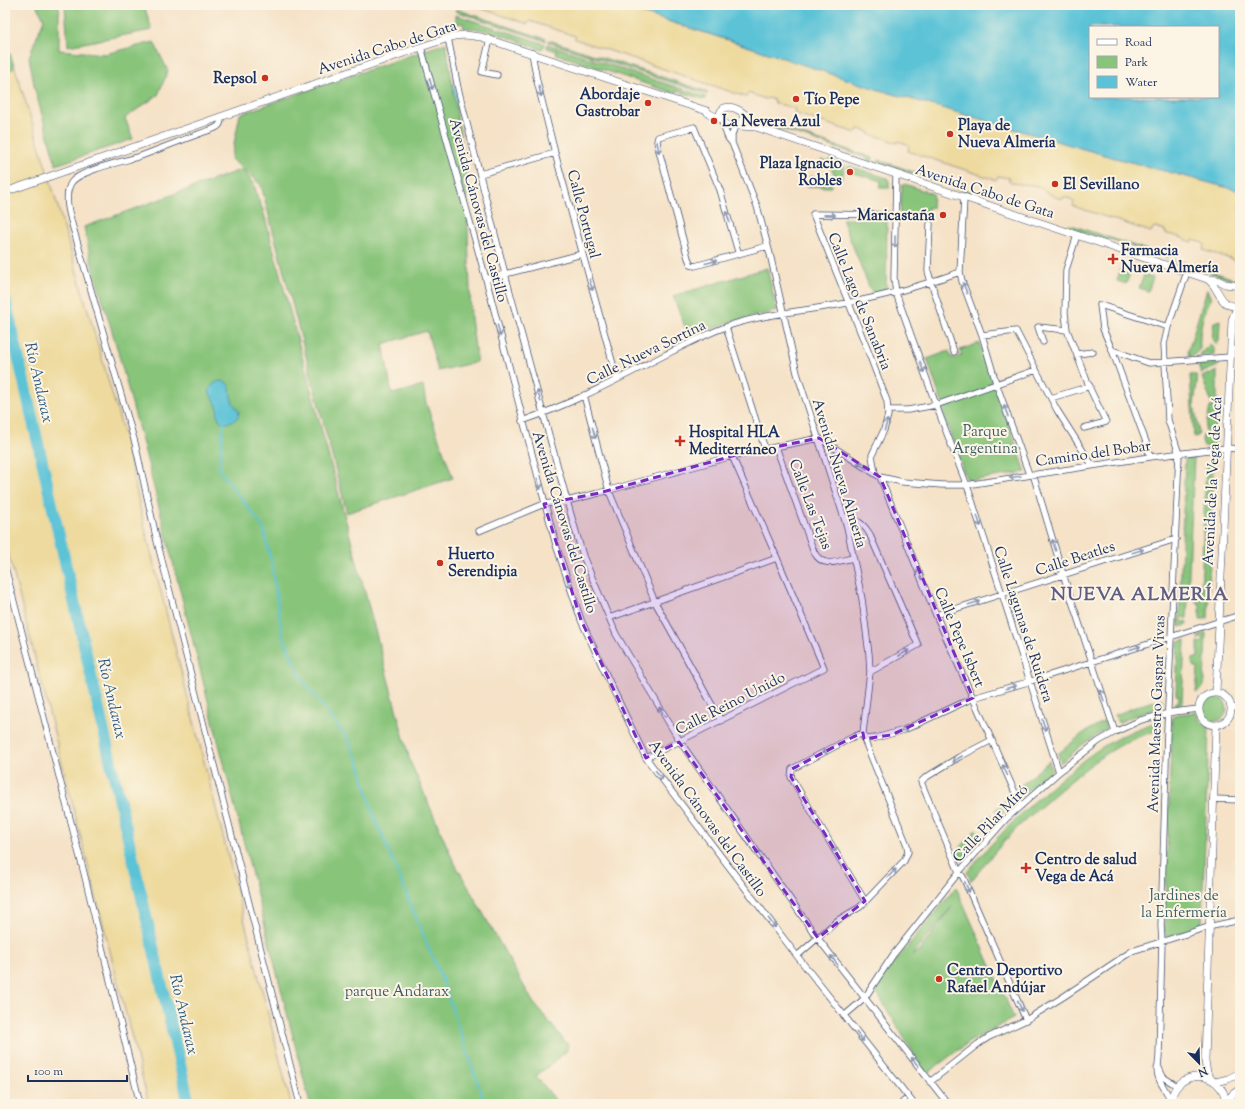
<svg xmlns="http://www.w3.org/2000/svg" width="1245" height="1109" viewBox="0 0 1245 1109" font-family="'Sorts Mill Goudy',serif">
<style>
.green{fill:#88c47a;stroke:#527a6c;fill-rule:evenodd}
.sand{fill:#eeda9e;stroke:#84847e}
.water{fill:#5bc3d7;stroke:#3b799a;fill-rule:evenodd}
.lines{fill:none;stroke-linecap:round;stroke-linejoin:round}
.stream{stroke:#5bc3d7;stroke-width:2}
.river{stroke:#5bc3d7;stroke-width:12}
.street-casing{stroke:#3c4a6e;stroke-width:7}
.secondary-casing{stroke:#3c4a6e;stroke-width:8}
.street{stroke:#fff;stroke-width:5.5}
.secondary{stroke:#fff;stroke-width:7}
.oneway{stroke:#8d97ae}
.marked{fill:#7b2cbf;fill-opacity:0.2;stroke:#7b2cbf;stroke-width:3;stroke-dasharray:8 5;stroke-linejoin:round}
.poi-dot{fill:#c8321e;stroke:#fcf5e5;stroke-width:1.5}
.labels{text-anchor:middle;stroke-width:4;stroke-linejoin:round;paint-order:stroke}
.street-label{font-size:15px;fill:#1b2f5e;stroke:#fcf5e5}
.poi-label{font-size:15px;font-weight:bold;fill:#1b2f5e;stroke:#fcf5e5;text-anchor:start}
.park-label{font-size:15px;fill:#3c5c66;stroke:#fcf5e5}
.water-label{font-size:16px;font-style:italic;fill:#2e5b82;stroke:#fcf5e5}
.district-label{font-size:19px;font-weight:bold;letter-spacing:1px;fill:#5f5c86;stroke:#fcf5e5}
</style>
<rect width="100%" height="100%" fill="#fcf5e5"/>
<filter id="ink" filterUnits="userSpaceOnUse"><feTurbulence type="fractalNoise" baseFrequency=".025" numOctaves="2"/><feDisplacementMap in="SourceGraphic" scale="8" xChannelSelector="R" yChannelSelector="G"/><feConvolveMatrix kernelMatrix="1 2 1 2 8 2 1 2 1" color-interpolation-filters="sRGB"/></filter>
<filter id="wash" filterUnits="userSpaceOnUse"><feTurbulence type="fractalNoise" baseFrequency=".012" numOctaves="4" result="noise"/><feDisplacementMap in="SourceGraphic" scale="16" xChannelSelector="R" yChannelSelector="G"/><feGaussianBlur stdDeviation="0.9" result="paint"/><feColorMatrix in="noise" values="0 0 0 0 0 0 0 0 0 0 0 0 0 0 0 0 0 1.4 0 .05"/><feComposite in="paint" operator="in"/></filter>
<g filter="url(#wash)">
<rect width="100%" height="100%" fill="#f5e2c7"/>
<!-- green -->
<path class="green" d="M36 5H59V50L105 54 154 42 168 71 158 95 125 118 133 139 56 165 35 90 29 57 44 19Z
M65 5H144L152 30 68 46Z
M456 9 546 39V41L455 11Z
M456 15 545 44 542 50C521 42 486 27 464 28L463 23 456 24Z
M5 40 15 68 5 72Z
M549 40 708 92 707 94 548 42Z
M446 43 466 173 471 318 477 362 438 371 427 331 383 344 392 394 423 386 426 403 453 478 347 513 261 185 244 170 255 187 257 196 263 210 410 761 453 860 533 1002 568 1045 566 1052 536 1076 559 1104H310L145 452 117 348 92 265 84 227 243 169 231 159 240 114Z
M547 44 706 97 705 100 678 91 673 93 556 54 557 51 547 48Z
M778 127 873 158 872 162 868 161 867 158 780 129 777 130 774 129Z
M830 159 845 166 841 180H838L829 166 821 165V160L828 162Z
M879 160 984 196 987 197 990 201 970 195 968 192 884 164 881 165 878 164Z
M849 166 887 178 889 181V188H880L881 181 847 171Z
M810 177 824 178 833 185 831 187 807 186 808 178Z
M905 184 933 194 932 208H927V214H900L902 186Z
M842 219H887L886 290 872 294Z
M1068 225 1074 226 1168 257 1167 260 1164 257 1110 239 1107 241 1064 226Z
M1175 259 1240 281V283L1177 262 1174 263Z
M1121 267 1131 271 1126 284 1117 281Z
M767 268 777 311 733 321 689 337 673 296Z
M1144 275 1153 278 1148 291 1139 288Z
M1207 289 1211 299C1202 316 1199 329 1200 349L1193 356 1189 357 1188 351Z
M1220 320 1219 341 1217 344 1212 339 1214 322Z
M979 343 1026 472 969 481 968 478H966L941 407 943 406 927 359 949 351 952 359 962 355 960 350Z
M1210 344 1214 348V355L1201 356 1200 354Z
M1218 363 1219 364 1218 366 1201 373 1198 365Z
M1217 371V402H1211L1202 377Z
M1190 375H1197L1198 376 1194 404 1199 432 1198 436 1194 437Z
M1216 406 1215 432 1206 431 1205 430 1210 407Z
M1203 435 1215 436V445L1204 447 1202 440Z
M1194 458 1187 619 1185 617 1181 619 1182 621 1184 622 1187 621V625L1179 627 1185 459Z
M1206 465H1213L1208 618 1200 620V604L1196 602 1195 599 1197 596 1201 594Z
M1206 633 1204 686 1196 693 1198 668 1193 666 1192 662 1193 659 1198 657V642L1201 643 1204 640 1202 638H1200L1198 640 1199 635Z
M1185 640 1182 703 1175 705V703L1178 702 1179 696 1176 695 1178 642Z
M1203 709a12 12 0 1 1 24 0a12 12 0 1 1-24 0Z
M1162 699V707L1133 716 1118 723 1115 715 1140 705Z
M1195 712 1200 720 1208 727 1209 730 1202 921 1198 927 1169 937 1165 934 1164 932 1172 718 1174 715Z
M1104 721 1106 729 1082 745 1061 763 1058 754 1082 734Z
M1160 721V730C1116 741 1087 767 1053 796 1041 807 1028 817 1017 828 1000 845 986 863 971 881L967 872C993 841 1020 813 1051 787 1087 756 1113 735 1160 721Z
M1049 761 1052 770 1022 795 1019 787Z
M1011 795 1014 804 1002 815 995 810Z
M990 814 996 820 985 831 981 824Z
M976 829 980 837 961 861 957 852Z
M956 887 1014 1018 969 1042 926 1074 875 990 886 969 892 965ZM953 905 919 951 912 955Z"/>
<!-- sand -->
<path class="sand" d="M478 5H616L747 46 876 89 1108 156 1240 191V262L1203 250 1205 245 1203 243 1193 240 1192 242C1187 241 1184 238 1179 237 1174 235 1169 235 1165 233V230L1155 227 1153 228 1151 232 1073 206 1074 201 1073 200 1064 197 1063 199C1053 198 1046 190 1037 186 1027 183 1018 186 1009 181V178L998 176 996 180 908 151 909 146 907 144 898 141 897 143C891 142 888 139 883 138 878 136 874 137 869 134L870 132 860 129H858L856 133 794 113 795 109 793 108 775 103 774 100 768 98 765 99 748 93 746 97 575 39V36L530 21 528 24 477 7Z
M15 68 53 190 125 438 143 521 291 1104H149L5 540V72Z"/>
<!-- water -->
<path class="water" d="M617 5H1240V191L1108 156 876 89 747 46ZM1090 27H1218V97H1090Z
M220 381C233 382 229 390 232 400 233 404 237 408 239 411L238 417C232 423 220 427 218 416 217 413 218 409 217 406 215 401 211 397 209 392 211 386 213 383 220 381Z"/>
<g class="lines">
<!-- stream -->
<path class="stream" d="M454 84 460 114
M225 423 223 428 219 470 263 527 272 565 282 634 301 678 347 738 359 762 373 813 442 980 484 1100V1104"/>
<!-- river -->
<path class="river" d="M5 299 189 1104"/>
</g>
</g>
<g filter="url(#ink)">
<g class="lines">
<!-- street casing -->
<g class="street-casing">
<path id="street" d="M448 38 458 88 505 274 567 501 583 556 616 634 681 743 816 936 948 1104
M490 39 482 72 497 75
M421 47 486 279 556 545 581 620 610 683 646 758 797 956 914 1104
M532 53 537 81 555 153 617 379
M221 117C221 124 220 126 213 129 189 137 165 147 141 156 126 161 79 170 71 183 63 196 70 217 74 231L135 443 157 541 300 1104
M722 122 728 138 732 143
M735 127 732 134V143L757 206 770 254 797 373 847 527 862 599 869 654 870 672 863 733 864 739 907 845 908 852 904 861 860 907 838 920 797 956
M480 174 555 153
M896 175 894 278 896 293 936 405 969 491 1059 772
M964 198 960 272 962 281 982 335 996 383 1029 474
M930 224 928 271 931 282 954 352
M1077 235 1066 270 1065 313 1067 330 1091 391 1106 422 1084 428
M739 255 720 190 694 127 658 137 657 141 658 147 688 258 691 265 695 266 767 246
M486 279 582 254
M726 327 765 449
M982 335 1016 331 1057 410 1092 465
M1043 342 1038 327 1067 330
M1112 350 1149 363 1230 357
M1077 354 1093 352
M584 395 609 491 655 602 721 721
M1051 398 1090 386
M888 410H908L936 405 1036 370
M522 421C572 404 618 379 665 355 685 345 706 334 728 326 766 313 807 311 847 303 886 296 923 285 960 272
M776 447 814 552C823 569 837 561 853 558
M1150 457 1146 442 1112 350 1103 329 1100 305 1168 327
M875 474 872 455 884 430 888 415 887 401 868 351 813 214 895 215
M1033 474 1063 574 1115 732
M880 477 936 615 1021 806
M844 517C856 519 863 523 869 533L918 645 870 672
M479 531 544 504 567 501 599 493 736 455 819 438 880 477 903 482 942 485H966L1150 457 1226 448 1240 449
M5 567 84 873 140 1104
M936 615 1176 539
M609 618 777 558
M1231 708 1240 707
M863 733 853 737 792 769 791 777 865 901
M864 739 876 738 904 730 973 698 1028 682 1240 615
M992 740 959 757 925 778 921 782 959 872 963 877 1026 1020
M646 758 824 668 777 558 732 456
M1213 799 1240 800
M844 1016 864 999 893 955 959 872 1006 819 1059 772 1099 741 1115 732 1141 720 1173 712 1199 709
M1158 1066 1163 1077 1177 1086
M930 1082 978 1044 989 1037 1026 1020 1063 997 1132 951 1208 927 1240 920
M1171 1101C1166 1089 1157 1081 1157 1069L1158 1066 1159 1056 1162 942 1161 926 1167 730 1179 454 1168 420 1164 344 1168 327 1187 272
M901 1104 904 1101"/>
</g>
<!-- secondary casing -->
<g class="secondary-casing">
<path id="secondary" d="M744 115 742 123 734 127 726 125 719 117 721 111 724 108C736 104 750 117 756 127
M739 126 756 127 1207 279C1220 286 1219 311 1240 305
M5 192 421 47 455 36 465 35 481 37 707 111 708 113 720 119
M1208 279 1217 280 1225 284 1240 286
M1216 693 1232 320 1236 310 1240 305
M1199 709a16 16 0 1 1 32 0a16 16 0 1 1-32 0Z
M1211 1079 1207 1073 1205 1061 1216 725
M1216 1082 1228 1079 1240 1073
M1226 1103 1233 1094 1240 1089
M1171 1104C1172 1068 1224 1067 1226 1104"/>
</g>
<!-- street -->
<use href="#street" class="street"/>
<!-- secondary -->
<use href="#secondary" class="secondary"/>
</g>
<!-- one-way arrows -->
<defs><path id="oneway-shaft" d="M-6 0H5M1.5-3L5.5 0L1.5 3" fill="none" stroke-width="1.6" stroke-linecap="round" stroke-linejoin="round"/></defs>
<g class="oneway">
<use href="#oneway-shaft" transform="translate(431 84) rotate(74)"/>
<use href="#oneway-shaft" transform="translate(540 91) rotate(76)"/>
<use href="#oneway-shaft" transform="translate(658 147) rotate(80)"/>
<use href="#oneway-shaft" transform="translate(830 215) rotate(1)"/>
<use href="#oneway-shaft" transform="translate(728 217) rotate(-106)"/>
<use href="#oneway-shaft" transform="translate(895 242) rotate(91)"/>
<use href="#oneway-shaft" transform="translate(711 262) rotate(-15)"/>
<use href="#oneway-shaft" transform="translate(591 285) rotate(74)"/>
<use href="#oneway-shaft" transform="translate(965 288) rotate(-110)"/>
<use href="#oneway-shaft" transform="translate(499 331) rotate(76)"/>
<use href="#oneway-shaft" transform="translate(922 367) rotate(70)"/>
<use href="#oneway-shaft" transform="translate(539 396) rotate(-106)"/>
<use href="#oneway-shaft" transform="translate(1006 411) rotate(-110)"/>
<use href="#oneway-shaft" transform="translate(886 425) rotate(-74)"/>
<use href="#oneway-shaft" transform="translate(594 433) rotate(75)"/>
<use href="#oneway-shaft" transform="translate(862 466) rotate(-147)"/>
<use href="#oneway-shaft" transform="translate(1015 477) rotate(171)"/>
<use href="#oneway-shaft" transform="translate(539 484) rotate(75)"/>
<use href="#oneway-shaft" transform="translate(979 521) rotate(72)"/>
<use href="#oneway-shaft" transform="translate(1054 545) rotate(-107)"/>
<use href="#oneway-shaft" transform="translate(1138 551) rotate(-17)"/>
<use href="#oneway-shaft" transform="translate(920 574) rotate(-112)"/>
<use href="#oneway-shaft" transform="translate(568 582) rotate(71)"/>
<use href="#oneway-shaft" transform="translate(974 603) rotate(-18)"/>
<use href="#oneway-shaft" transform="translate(1135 648) rotate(-18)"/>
<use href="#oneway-shaft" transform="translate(904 653) rotate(-30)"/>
<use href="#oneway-shaft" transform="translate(1011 687) rotate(-16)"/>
<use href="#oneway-shaft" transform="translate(1102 695) rotate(-109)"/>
<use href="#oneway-shaft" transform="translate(662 712) rotate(-121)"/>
<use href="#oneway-shaft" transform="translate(1044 725) rotate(72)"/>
<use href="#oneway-shaft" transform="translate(902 731) rotate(-20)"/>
<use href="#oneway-shaft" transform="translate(828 750) rotate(152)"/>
<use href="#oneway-shaft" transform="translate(957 759) rotate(150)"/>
<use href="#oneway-shaft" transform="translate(1005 770) rotate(-114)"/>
<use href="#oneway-shaft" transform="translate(659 775) rotate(53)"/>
<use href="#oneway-shaft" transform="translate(833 847) rotate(59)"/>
<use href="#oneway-shaft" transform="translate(759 855) rotate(-125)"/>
<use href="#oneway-shaft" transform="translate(892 873) rotate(-46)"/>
<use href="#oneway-shaft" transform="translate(967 887) rotate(67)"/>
<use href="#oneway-shaft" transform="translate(772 923) rotate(53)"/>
<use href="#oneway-shaft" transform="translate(834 960) rotate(-128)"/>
<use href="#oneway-shaft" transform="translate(1020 1006) rotate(66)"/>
<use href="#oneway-shaft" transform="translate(860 1037) rotate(51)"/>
<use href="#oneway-shaft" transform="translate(915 1062) rotate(-128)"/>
</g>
</g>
<!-- marked area -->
<path class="marked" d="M819 438 880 477 973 698 891 735 864 739 863 733 853 737 792 769 791 777 865 901 818 938 679 742 646 758 581 620 544 504 599 493 736 455Z"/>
<!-- markers -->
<g class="poi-dot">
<circle cx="265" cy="78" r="4"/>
<circle cx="796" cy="99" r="4"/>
<circle cx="648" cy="103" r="4"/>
<circle cx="714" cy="121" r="4"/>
<circle cx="950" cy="134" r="4"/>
<circle cx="850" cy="172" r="4"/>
<circle cx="1055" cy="184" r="4"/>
<circle cx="943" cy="215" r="4"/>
<path d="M1111 253h4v4h4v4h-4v4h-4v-4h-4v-4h4z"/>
<path d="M678 435h4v4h4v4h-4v4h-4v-4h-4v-4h4z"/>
<circle cx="440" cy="563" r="4"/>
<path d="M1024 862h4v4h4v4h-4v4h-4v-4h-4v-4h4z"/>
<circle cx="939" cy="979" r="4"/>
</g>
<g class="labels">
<!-- street labels -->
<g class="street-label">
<text transform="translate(387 47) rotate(-18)" y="5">Avenida Cabo de Gata</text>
<text transform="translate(985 191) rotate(18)" y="5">Avenida Cabo de Gata</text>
<text transform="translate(479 210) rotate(75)" y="5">Avenida Cánovas del Castillo</text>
<text transform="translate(584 214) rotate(75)" y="5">Calle Portugal</text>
<text transform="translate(860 301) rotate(68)" y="5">Calle Lago de Sanabria</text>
<text transform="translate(646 352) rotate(-26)" y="5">Calle Nueva Sortina</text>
<text transform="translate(1093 453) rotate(-8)" y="5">Camino del Bobar</text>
<text transform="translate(840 473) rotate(73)" y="5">Avenida Nueva Almería</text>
<text transform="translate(1212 481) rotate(-87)" y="5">Avenida de la Vega de Acá</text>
<text transform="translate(811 504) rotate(69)" y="5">Calle Las Tejas</text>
<text transform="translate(565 522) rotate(73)" y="5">Avenida Cánovas del Castillo</text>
<text transform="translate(1075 558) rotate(-18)" y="5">Calle Beatles</text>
<text transform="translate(1024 624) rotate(72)" y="5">Calle Lagunas de Ruidera</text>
<text transform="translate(960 637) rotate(67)" y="5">Calle Pepe Isbert</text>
<text transform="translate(730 703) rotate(-27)" y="5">Calle Reino Unido</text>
<text transform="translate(1156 714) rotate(-88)" y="5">Avenida Maestro Gaspar Vivas</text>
<text transform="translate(708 818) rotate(54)" y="5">Avenida Cánovas del Castillo</text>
<text transform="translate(990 823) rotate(-46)" y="5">Calle Pilar Miró</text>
</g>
<!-- poi labels -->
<g class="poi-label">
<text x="257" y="83" text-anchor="end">Repsol</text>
<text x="640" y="99" text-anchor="end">Abordaje<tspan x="640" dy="17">Gastrobar</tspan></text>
<text x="804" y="104">Tío Pepe</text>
<text x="722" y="126">La Nevera Azul</text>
<text x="958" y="130">Playa de<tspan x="958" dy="17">Nueva Almería</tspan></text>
<text x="842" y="168" text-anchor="end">Plaza Ignacio<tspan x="842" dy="17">Robles</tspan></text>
<text x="1063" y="189">El Sevillano</text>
<text x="935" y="220" text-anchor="end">Maricastaña</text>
<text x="1121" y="255">Farmacia<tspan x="1121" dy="17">Nueva Almería</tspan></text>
<text x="689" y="437">Hospital HLA<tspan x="689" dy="17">Mediterráneo</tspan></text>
<text x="448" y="559">Huerto<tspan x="448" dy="17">Serendipia</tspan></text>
<text x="1035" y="864">Centro de salud<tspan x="1035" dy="17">Vega de Acá</tspan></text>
<text x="947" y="975">Centro Deportivo<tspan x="947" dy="17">Rafael Andújar</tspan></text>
</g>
<!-- park labels -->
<g class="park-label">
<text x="985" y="436">Parque<tspan x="985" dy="17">Argentina</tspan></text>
<text x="1184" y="900">Jardines de<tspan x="1184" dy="17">la Enfermería</tspan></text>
<text x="397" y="996">parque Andarax</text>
</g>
<!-- water labels -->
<g class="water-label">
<text transform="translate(40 382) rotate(77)" y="6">Río Andarax</text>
<text transform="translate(113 698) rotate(77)" y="6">Río Andarax</text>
<text transform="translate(185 1014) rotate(77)" y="6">Río Andarax</text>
</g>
<!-- district labels -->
<g class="district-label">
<text x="1140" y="600">NUEVA ALMERÍA</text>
</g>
</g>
<!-- margin -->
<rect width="1245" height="1109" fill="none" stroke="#fcf5e5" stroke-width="20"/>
<!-- legend -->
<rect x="1089" y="26" width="130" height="72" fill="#fcf5e5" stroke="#a2a6af"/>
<rect x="1097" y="39" width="20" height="6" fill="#ffffff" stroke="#a2a6af"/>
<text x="1125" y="46" font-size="12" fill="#1b2f5e">Road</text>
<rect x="1097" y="56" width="20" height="12" fill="#88c47a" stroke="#a2a6af"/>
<text x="1125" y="66" font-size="12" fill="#1b2f5e">Park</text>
<rect x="1097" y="76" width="20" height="12" fill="#5bc3d7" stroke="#a2a6af"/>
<text x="1125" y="86" font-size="12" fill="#1b2f5e">Water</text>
<!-- north arrow -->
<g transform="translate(1199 1063) rotate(157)" stroke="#fcf5e5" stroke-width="3" paint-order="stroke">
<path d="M0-3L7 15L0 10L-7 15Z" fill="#1b2f5e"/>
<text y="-6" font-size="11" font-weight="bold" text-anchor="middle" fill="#1b2f5e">N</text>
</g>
<!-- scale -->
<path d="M28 1075v6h99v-6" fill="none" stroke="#1b2f5e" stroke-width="2"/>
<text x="34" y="1075" font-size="12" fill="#1b2f5e" stroke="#fcf5e5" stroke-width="3" paint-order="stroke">100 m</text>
</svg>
